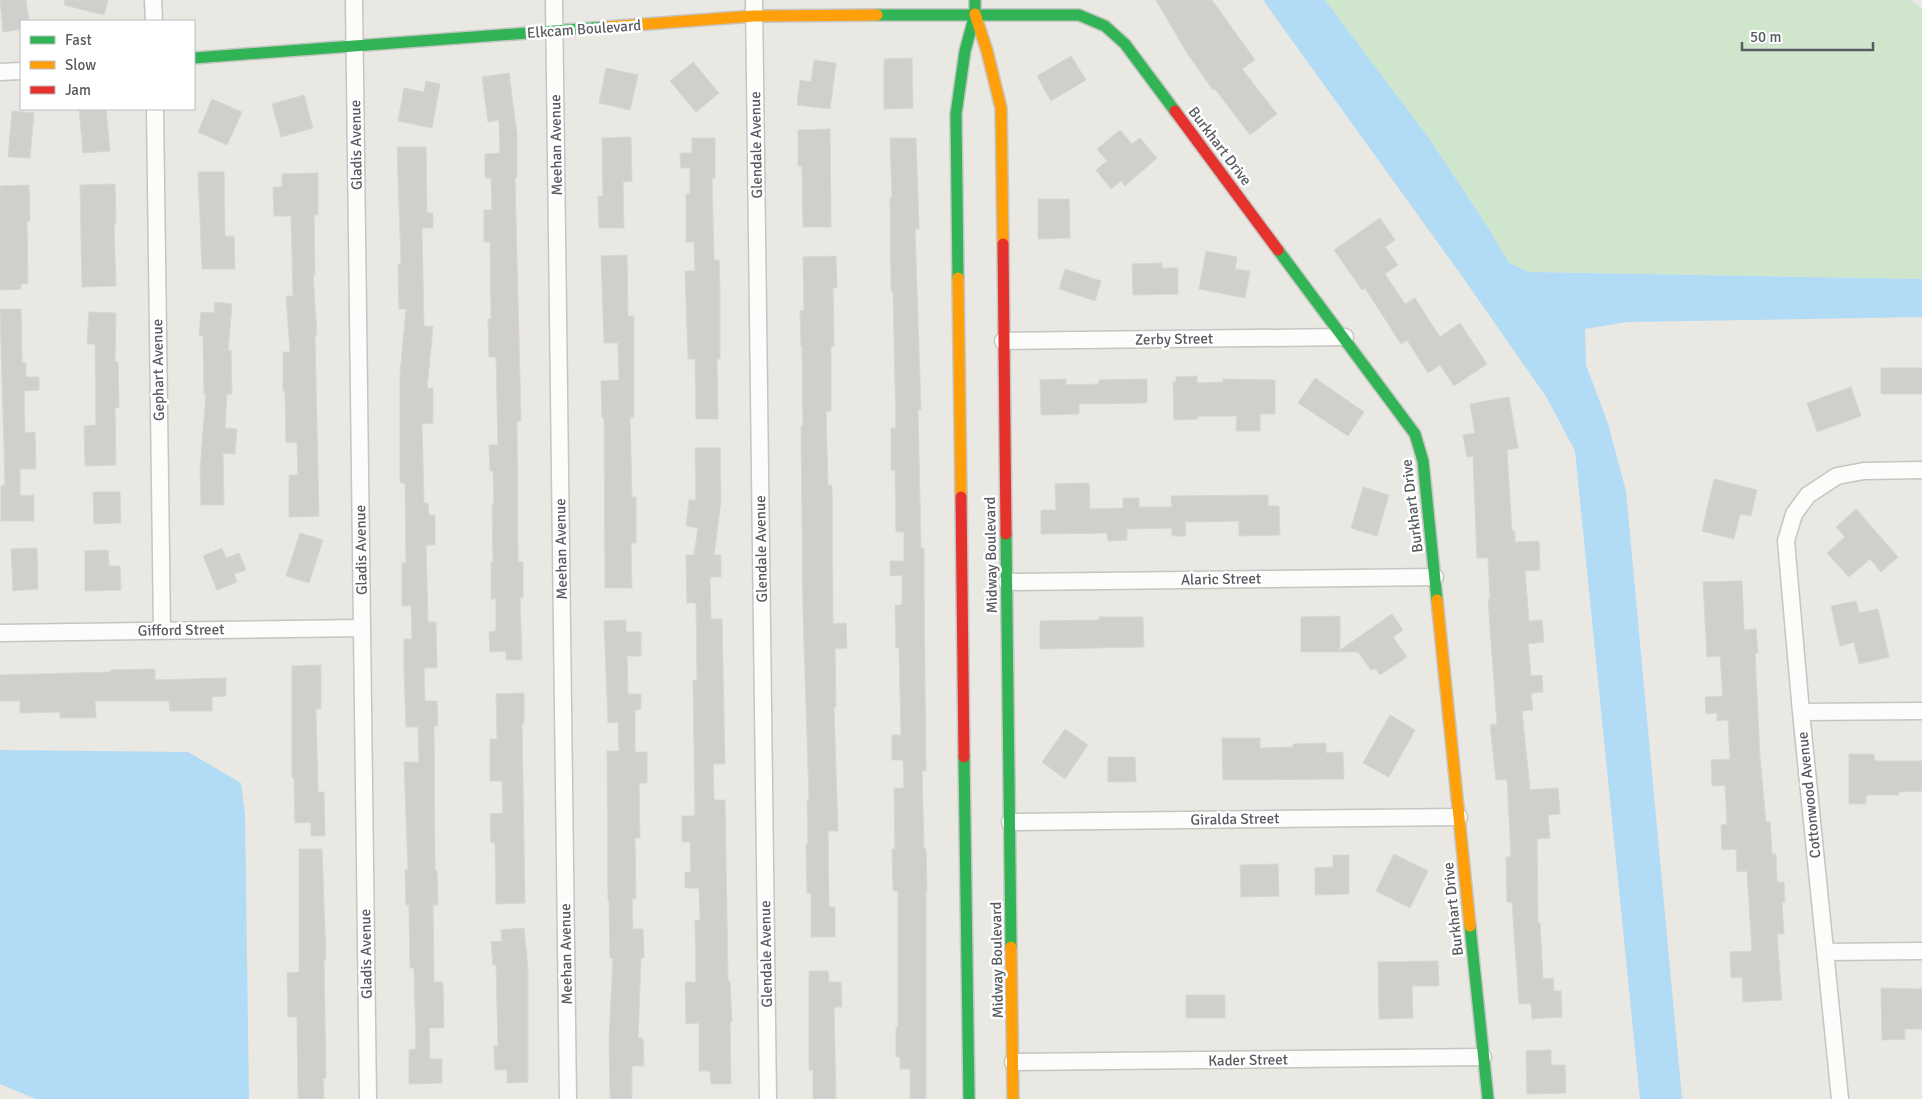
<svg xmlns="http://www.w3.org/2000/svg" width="1922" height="1099" viewBox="0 0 1922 1099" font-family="Signika,sans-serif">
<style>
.green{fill:#cfe6cc}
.water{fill:#b2dbf6}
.building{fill:#d0cfcc;stroke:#d8d6d1}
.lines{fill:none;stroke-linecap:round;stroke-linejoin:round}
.street-casing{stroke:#c5c5c3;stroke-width:19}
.fast-casing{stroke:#c5c6c4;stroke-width:14}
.slow-casing{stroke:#c5c6c4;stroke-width:14}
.jam-casing{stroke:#c5c6c4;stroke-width:14}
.street{stroke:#fcfcfb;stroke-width:16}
.fast{stroke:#30b455;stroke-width:11}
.slow{stroke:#ff9f0a;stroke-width:11}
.jam{stroke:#e5322d;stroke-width:11}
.labels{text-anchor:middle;stroke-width:5;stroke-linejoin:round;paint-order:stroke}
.street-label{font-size:15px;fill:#585c60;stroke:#fff}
</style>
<rect width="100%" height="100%" fill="#e9e8e2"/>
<!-- green -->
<path class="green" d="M1325 0H1910L1922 9V279L1529 272 1509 263 1491 232 1428 137Z"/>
<!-- water -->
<path class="water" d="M1263 0H1325L1428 137 1491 232 1509 263 1529 272 1922 279V317L1627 322 1585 329 1586 365 1608 424 1626 491 1682 1099H1640L1575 451 1547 398 1464 279Z
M0 750 188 752 241 783 245 814 249 1099H36L0 1084Z"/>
<!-- building -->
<path class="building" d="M0 0H26L29 21H21V29L3 32Z
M65 0H108L104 15 64 5Z
M1156 0H1212L1255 60 1242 69 1277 114 1250 135 1215 89 1213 90 1187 53Z
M1071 56 1086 80 1051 101 1037 76Z
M912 58 913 108 884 109V59Z
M814 60 836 63 830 109 797 105 800 80 811 82Z
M693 62 719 93 696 112 670 81Z
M606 68 638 75 630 110 599 103Z
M509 73 517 135V178H515L521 421H517L518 562H523V598H520L522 660H506V651L490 652 489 632 496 631V599H491V562H493L492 504H494L493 471H490L489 445H498L496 357H489L488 319H491L490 242H484V210H492L491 178H485V154L500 153 499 120 488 122 482 77Z
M426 81 440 84 432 128 398 121 404 88 424 92Z
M304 95 313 128 281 137 272 104Z
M212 99 242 112 227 145 198 132Z
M79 109H106L110 151 83 153Z
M12 111 34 113 30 158 8 157Z
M830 129 831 227H803L802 166H798V130Z
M1120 130 1132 144 1140 138 1157 158 1125 186 1121 181 1111 189 1096 170 1107 161 1097 149Z
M631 137 632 181 623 182 624 228H599L598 196H603L602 138Z
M692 138H715V178H712L714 260H719L720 294V359H717L718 419H696L695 359H688L685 271H695L694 242H686V194H690V168H681L680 153H692Z
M890 138H916L919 229H915L921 410H918L921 548H924V586L926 771H922L924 849H926L927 891H926V1099H910V1069H900V1057H896V1027H898V891H893L892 849H895L894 788H904L903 760H892V735H901L899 648H896L895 605H902V575L890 576V561H904V532H896L895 470H891V428H896L893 291H891L890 198H892Z
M397 147H426L427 213H433V228H422L424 326 433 327 427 388H433V423L422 424 424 503H428L429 515H435V545H426L428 622H436L437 668H424L425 701H437L438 726H434L435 870H437L438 905H433L434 982H443L444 1028H429L430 1059H442V1083L409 1084V1050L416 1049 414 968H410L409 905H406L405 870H408L404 762H419L418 727H406L404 668V639H412L411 606H402V563H406L405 483H400V374L406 309H399L398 264H401Z
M198 172H224L225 236H234L235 269H202Z
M318 173V215H314L315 275H313L317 335H315L319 516 289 517V475H298L297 442 286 443 285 391H283V352H290L286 296H293L291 216H274L273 187H282V174Z
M115 184 116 224H114L116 286 82 287 80 185Z
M29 185 30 221H27L28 284H21V289L0 290V186Z
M1038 199H1069L1070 238 1038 239Z
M1380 218 1395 240 1385 247 1398 265 1385 274 1405 304 1415 298 1440 337 1460 323 1487 364 1454 386 1440 365 1428 373 1407 340 1401 344 1365 288 1362 290 1334 250Z
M1206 251 1237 257 1235 269 1250 271 1245 298 1199 289Z
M627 255 628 316H634V417H630L632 497H636V543H631L632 588H605L604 418H602L601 381 619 380 618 343H604L601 256Z
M836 256 837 288H833L834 346H831V411H826L828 485H832L833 624 846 623 847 648 835 649 836 707H834L838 831H828L829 907H835V937H811V893H807L806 844H808L807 801H809L803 611 801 426H803L802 346H801L800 311 804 310 803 257Z
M1162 263V268H1178V294L1133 295 1132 264Z
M1065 269 1101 281 1095 301 1059 289Z
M215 302 232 304 228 351 231 350 232 394H227L225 428 237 429 235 454 223 453 224 505H201L200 470 206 394 204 395 203 336H199L201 312 214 313Z
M0 309H21L22 363H26V377H39V390L24 391 25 433 35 432 36 469H20V496L34 495V521H1V486L5 485Z
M89 312 116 313 115 362H118L119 408H115L116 465 85 466 84 426 96 425 95 344H87Z
M1881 368H1922V394H1881Z
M1197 376V383L1223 382V379L1275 380V414H1260V431H1236L1237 416H1198V419L1174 420 1173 382H1176V377Z
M1315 378 1364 412 1348 436 1298 403Z
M1066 379V385L1099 384V380L1147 379V403L1079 404V414L1041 415 1040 380Z
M1851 387 1861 416 1817 432 1807 403Z
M1509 397 1518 448 1507 450 1512 531H1515V542L1539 541 1540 570 1525 571 1529 621 1542 620 1544 642 1528 644 1531 676 1542 675 1543 692 1531 693 1533 710 1522 711 1530 790 1558 788 1560 814 1548 815 1550 838 1537 839 1538 923H1540L1543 979 1553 978 1554 991H1561L1562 1017 1532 1019 1531 1003 1519 1004 1512 902H1507L1506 857H1511L1507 779 1496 780 1490 725 1497 724 1488 599H1490L1488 558H1477L1473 456 1467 457 1463 435 1475 433 1470 404Z
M695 448H720L721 501 714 555H721V577H710L711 619H722L725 764H713L714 800H725L728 981H730L732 1022H730L731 1084H711L710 1071H699V1023L686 1024 685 982H696L695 920H700L699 888H685V872H691L690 842H682V816H695L693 680H697L696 603H687L686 555H694L698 528 686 526 689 500H696Z
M1714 479 1757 490 1751 516 1740 514 1734 539 1702 531Z
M1089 483 1090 509 1123 508V498H1139V507H1172L1171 496 1268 495V506H1279L1280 535 1239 536V521L1185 522 1186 536H1172V528L1127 529V540L1108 541 1107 533 1041 534V510H1056L1055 484Z
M1363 487 1389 495 1377 536 1351 528Z
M93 492H120L121 523 94 524Z
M1856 509 1898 557 1881 572 1870 559 1849 577 1827 553 1845 537 1836 527Z
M300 533 323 540 309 583 286 576Z
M37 548 38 589 13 591 11 549Z
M222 548 226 558 239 553 246 570 234 574 237 582 217 590 203 556Z
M108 550 109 566H120L121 590 85 591V551Z
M1742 581 1744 630 1756 629 1758 653H1755L1760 757 1766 822 1770 821 1772 854H1776L1777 882H1784L1785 902 1782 903 1784 934H1777L1782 1000 1743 1002 1742 977 1731 978 1730 952 1752 951 1747 871 1737 872 1736 849 1722 850 1721 825 1727 824 1725 785 1712 786 1711 760 1730 759 1728 720 1717 721V713L1706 714 1705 697 1723 696 1720 656 1707 657 1703 582Z
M1856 601 1859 613 1878 609 1889 657 1859 664 1854 642 1840 646 1831 606Z
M1392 614 1403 630 1393 637 1407 657 1380 675 1375 668 1371 670 1358 652H1301V617L1340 616V650Z
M1099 617H1143L1144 647 1040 649V621L1099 620Z
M626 620V632H641V656H627L628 694H641V709L635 710V752H647V783H639L640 838H635L636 899H632L633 929H643L644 958H641L638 1038H643L644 1066H632V1099H610L609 1038 613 958H610L609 900H608L607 751H619L618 722 608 723 604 621Z
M321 665V709H316L318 792H324L325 836H311V822L295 823 294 778H292V666Z
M155 669V680L226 678V696L212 697V711H170L169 701H95L96 718H60V712L20 713V701H0V675L111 672V670Z
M524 693V724H522L525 903 496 904 495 843H491L490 814 503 813 502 781H490V739H497L496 694Z
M1390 715 1415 730 1389 777 1363 763Z
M1065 729 1088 745 1065 779 1042 762Z
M1222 738H1260V748L1293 747V744L1326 743V753L1343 752 1344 779 1223 780Z
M1849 754H1874L1875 761H1922V791L1899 792V795H1866V804H1849Z
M1108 757H1135L1136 782H1108Z
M299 849H322L326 959H324L326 1078H323L324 1099H298L297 1017H288L287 973 299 972Z
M1394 854 1428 871 1410 908 1376 891Z
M1333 855H1349V894L1315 895V868L1333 867Z
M1278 864 1279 896 1241 897 1240 865Z
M524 928 528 971V1082L507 1083V1070H495L494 1046H498L496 965H493L491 942 502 941 501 930Z
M1438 961 1439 986H1412L1413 1018 1379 1019 1378 962Z
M809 971H828L829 982H841L842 1007H834L836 1099H813V1070H809Z
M1881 988 1922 989V1029H1905V1039L1882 1040Z
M1186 995H1225V1018H1186Z
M1551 1050V1065H1565L1566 1093 1527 1094 1526 1051Z"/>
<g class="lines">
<!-- street casing -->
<g class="street-casing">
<path id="street" d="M153 0 154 21
M354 0 368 1099
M554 0 568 1099
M754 0 768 1099
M0 72 21 71
M155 109 162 631
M1003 341 1345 337
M1007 582 1435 577
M0 633 362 628
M1801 712 1922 711
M1010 822 1459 817
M1825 952 1922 951
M1013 1062 1483 1057
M1840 1099 1801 712 1786 541 1794 514 1808 495 1837 476 1864 471 1922 470"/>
</g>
<!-- fast casing -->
<g class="fast-casing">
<path id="fast" d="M877 15H1079L1105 26 1125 44 1175 111
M194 58 607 27
M1278 250 1415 434 1423 461 1437 600
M958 278 956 114 965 51 975 14V0
M1006 534 1011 947
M964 757 969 1099
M1470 926 1488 1099"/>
</g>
<!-- slow casing -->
<g class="slow-casing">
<path id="slow" d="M975 14 987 51 1001 108 1003 244
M607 27 754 16 877 15
M958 278 961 497
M1437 600 1470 926
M1011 947 1013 1099"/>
</g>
<!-- jam casing -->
<g class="jam-casing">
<path id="jam" d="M1175 111 1278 250
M1003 244 1006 534
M961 497 964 757"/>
</g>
<!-- street -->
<use href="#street" class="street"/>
<!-- fast -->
<use href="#fast" class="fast"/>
<!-- slow -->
<use href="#slow" class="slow"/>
<!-- jam -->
<use href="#jam" class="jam"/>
</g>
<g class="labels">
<!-- street labels -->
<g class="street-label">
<text transform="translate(584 29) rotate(-4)" y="5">Elkcam Boulevard</text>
<text transform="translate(356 145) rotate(-91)" y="5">Gladis Avenue</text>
<text transform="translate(556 145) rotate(-91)" y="5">Meehan Avenue</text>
<text transform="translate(756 145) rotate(-91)" y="5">Glendale Avenue</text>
<text transform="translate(1220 146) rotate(53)" y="5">Burkhart Drive</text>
<text transform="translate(1174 339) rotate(-1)" y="5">Zerby Street</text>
<text transform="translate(158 370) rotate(-91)" y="5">Gephart Avenue</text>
<text transform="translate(1412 506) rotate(-97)" y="5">Burkhart Drive</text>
<text transform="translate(561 549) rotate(-91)" y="5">Meehan Avenue</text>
<text transform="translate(761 549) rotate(-91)" y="5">Glendale Avenue</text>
<text transform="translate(361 550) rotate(-91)" y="5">Gladis Avenue</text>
<text transform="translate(991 555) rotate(-91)" y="5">Midway Boulevard</text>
<text transform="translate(1221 579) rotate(-1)" y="5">Alaric Street</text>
<text transform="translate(181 630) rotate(-1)" y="5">Gifford Street</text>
<text transform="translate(1809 795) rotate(-96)" y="5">Cottonwood Avenue</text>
<text transform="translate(1235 819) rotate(-1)" y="5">Giralda Street</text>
<text transform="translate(1453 909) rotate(-96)" y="5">Burkhart Drive</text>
<text transform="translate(366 954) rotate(-91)" y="5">Gladis Avenue</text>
<text transform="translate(566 954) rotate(-91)" y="5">Meehan Avenue</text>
<text transform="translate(766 954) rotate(-91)" y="5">Glendale Avenue</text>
<text transform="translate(997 960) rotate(-91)" y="5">Midway Boulevard</text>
<text transform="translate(1248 1060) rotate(-1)" y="5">Kader Street</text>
</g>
</g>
<!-- legend -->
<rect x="20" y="20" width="175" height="90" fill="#ffffff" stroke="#bcbebf"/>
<rect x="30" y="36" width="25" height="8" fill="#30b455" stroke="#bcbebf"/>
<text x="65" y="45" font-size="15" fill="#585c60">Fast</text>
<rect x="30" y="61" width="25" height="8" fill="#ff9f0a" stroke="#bcbebf"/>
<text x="65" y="70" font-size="15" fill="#585c60">Slow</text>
<rect x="30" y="86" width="25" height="8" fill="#e5322d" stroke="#bcbebf"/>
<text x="65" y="95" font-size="15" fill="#585c60">Jam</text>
<!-- scale -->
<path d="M1742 42v8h131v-8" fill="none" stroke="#585c60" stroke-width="2.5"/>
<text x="1750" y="42" font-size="15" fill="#585c60" stroke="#ffffff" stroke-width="4" paint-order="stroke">50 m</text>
</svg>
